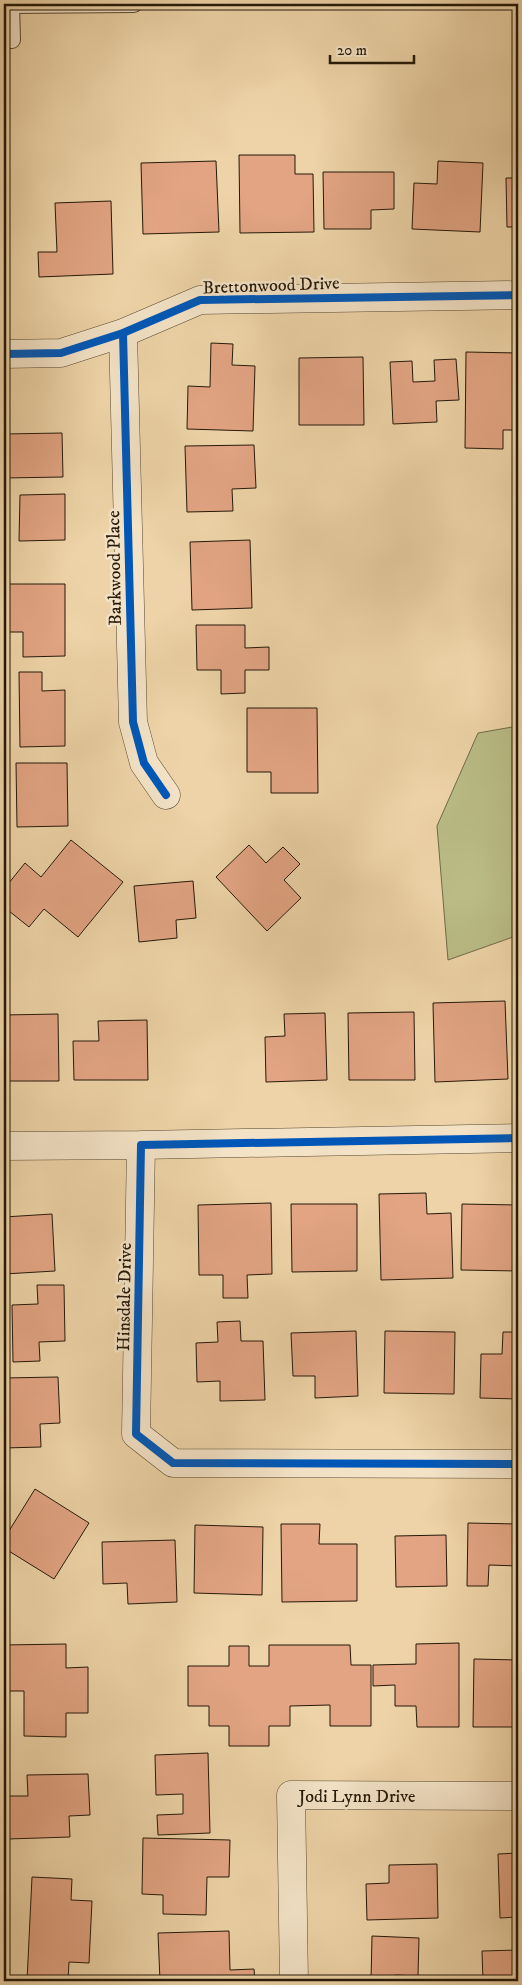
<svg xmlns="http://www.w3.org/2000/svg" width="522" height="1985" viewBox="0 0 522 1985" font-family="'IM FELL DW Pica',serif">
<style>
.green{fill:#babc86;stroke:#706a47}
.building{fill:#e2a483;stroke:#251908}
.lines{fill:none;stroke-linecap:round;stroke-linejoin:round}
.lane-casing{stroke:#574830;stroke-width:18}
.street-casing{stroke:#574830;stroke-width:29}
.lane{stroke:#f3e2c6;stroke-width:16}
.street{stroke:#f3e2c6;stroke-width:28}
.cycleway-casing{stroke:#f3e2c6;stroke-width:11}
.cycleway{stroke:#0057b8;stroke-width:8}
.labels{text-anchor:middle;stroke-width:5;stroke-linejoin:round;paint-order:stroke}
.street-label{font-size:18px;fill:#251908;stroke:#f3e2c6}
</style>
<rect width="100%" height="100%" fill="#edd3a7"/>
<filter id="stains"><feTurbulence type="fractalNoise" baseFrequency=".004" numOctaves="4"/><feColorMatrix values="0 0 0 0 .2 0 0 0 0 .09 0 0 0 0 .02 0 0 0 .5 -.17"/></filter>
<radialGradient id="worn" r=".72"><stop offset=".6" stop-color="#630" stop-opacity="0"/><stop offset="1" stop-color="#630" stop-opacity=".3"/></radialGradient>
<!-- green -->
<path class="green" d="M518 726V932L513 937 448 960 437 826 478 733Z"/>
<!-- building -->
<path class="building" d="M239 155H295V174H313L314 232 240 233Z
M216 161 219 232 143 234 141 163Z
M438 161 483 163 480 232 412 229 414 183 437 184Z
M323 172H394V209L371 210V229H324Z
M506 178H518V227H507Z
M111 201 113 274 39 277 38 252H57L55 203Z
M211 343 233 344 232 365 255 366 253 431 187 429 188 386 210 387Z
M466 352 518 353V430H503V449L465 448Z
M363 357 364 425H299V358Z
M456 359 459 400 436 401 437 422 393 424 390 362 412 361 413 382 435 381 434 360Z
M62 433 63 477 4 478V434Z
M254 445 256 488 232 489 233 511 187 512 185 446Z
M65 494V540L19 541 20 495Z
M250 540 252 608 192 610 190 542Z
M4 584H65V656L23 657V632H4Z
M196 625H245V648L269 647V670H245V693L221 694V670H197Z
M19 672H42V691L65 690V746L20 747Z
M247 708H317L318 793H271V772H247Z
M16 763H67L68 826 17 827Z
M71 840 123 882 78 937 44 909 29 927 4 907V889L25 863 41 877Z
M249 845 266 863 283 847 300 864 284 880 301 898 267 931 216 877Z
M193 881 196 918 176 920 177 938 139 942 134 886Z
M505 1001 508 1079 435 1082 433 1003Z
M414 1012 415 1080H349L348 1013Z
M325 1013 327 1080 266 1082 265 1037 285 1036 284 1014Z
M58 1014 59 1081H4V1015Z
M147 1020 148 1080H74L73 1041H99L98 1021Z
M426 1193 427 1214 451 1213 453 1278 381 1280 379 1194Z
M271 1203 272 1274 247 1275 248 1298H223V1275H199L198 1205Z
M291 1204H357V1271L292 1272Z
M462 1204 518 1205V1271L461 1270Z
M52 1214 55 1271 4 1274V1217Z
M37 1285H64L65 1341 39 1342 40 1361 13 1362 12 1305 38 1304Z
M240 1321 241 1341H263L265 1400 220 1401V1381L197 1382 196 1343 218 1342 217 1322Z
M356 1331 358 1396 315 1398V1376H293L291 1333Z
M385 1331 455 1332 454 1394 384 1393Z
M503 1332H518V1399L480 1398 481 1354H502Z
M58 1377 60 1423 40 1424 41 1447 4 1448V1378Z
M35 1489 89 1523 54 1579 4 1548V1539Z
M468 1523 518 1524V1566L489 1565 488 1586H467Z
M281 1524H320L319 1544H357V1601L282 1602Z
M195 1525 263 1527 262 1595 194 1593Z
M446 1535 447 1586 396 1587 395 1536Z
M175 1540 177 1602 128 1604 127 1583 103 1584 102 1542Z
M459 1643V1727H417L416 1706H395V1685L373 1686V1665L416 1664V1644Z
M66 1644V1668L88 1667V1713H66V1737L24 1736V1691H4V1645Z
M269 1645H350L351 1665H371V1726H330V1705L290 1706V1726H269V1746H229V1726H209V1706H188V1666H229V1646H249V1666H269Z
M474 1659 518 1660V1727H473Z
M208 1753 210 1833 158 1835 157 1815 183 1814V1794L156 1795 155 1755Z
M88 1774 90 1815 69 1816 70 1837 8 1839 7 1796H28L27 1775Z
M143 1838 230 1840 229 1877H207L206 1915 163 1914V1895L142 1894Z
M518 1853V1917L500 1918 498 1854Z
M437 1864 438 1918 367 1920 366 1884 389 1883V1865Z
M32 1877 72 1879 71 1900 92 1901 89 1963 69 1962 68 1981H27Z
M229 1931 230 1970 254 1969 255 1981H160L158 1933Z
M372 1936 419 1938 418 1976 395 1975 394 1981H371Z
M518 1950V1981H483L482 1951Z"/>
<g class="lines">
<!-- lane casing -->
<g class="lane-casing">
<path id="lane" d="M11 5 134 4
M4 40H12L11 4"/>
</g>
<!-- street casing -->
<g class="street-casing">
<path id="street" d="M123 333 133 722 144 763 166 795
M4 354 61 353 123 333 200 300 518 295
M518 1138 141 1145 136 1434 173 1463 518 1464
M4 1146 141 1145
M294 1981 291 1795 518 1796"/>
</g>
<!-- lane -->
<use href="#lane" class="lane"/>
<!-- street -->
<use href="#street" class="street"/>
<!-- cycleway casing -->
<g class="cycleway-casing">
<path id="cycleway" d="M123 333 133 722 144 763 166 795
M4 354 61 353 123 333 200 300 518 295
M518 1138 141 1145 136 1434 173 1463 518 1464"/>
</g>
<!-- cycleway -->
<use href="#cycleway" class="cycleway"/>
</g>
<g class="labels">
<!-- street labels -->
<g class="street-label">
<text transform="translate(271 285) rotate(-2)" y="6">Brettonwood Drive</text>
<text transform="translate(114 568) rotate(-91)" y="6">Barkwood Place</text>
<text transform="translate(124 1297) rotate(-89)" y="6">Hinsdale Drive</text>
<text x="357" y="1802">Jodi Lynn Drive</text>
</g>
</g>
<!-- margin -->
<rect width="522" height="1985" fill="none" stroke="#edd3a7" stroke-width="20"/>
<rect x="5" y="5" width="512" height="1975" fill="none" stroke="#251908" stroke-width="2.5"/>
<rect x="10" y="10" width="502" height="1965" fill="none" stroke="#251908"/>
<!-- scale -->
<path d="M330 55v8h84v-8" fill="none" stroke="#251908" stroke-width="2.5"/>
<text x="337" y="55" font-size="15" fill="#251908" stroke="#f3e2c6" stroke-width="4" paint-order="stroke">20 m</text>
<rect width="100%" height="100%" filter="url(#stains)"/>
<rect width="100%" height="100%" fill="url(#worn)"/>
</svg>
